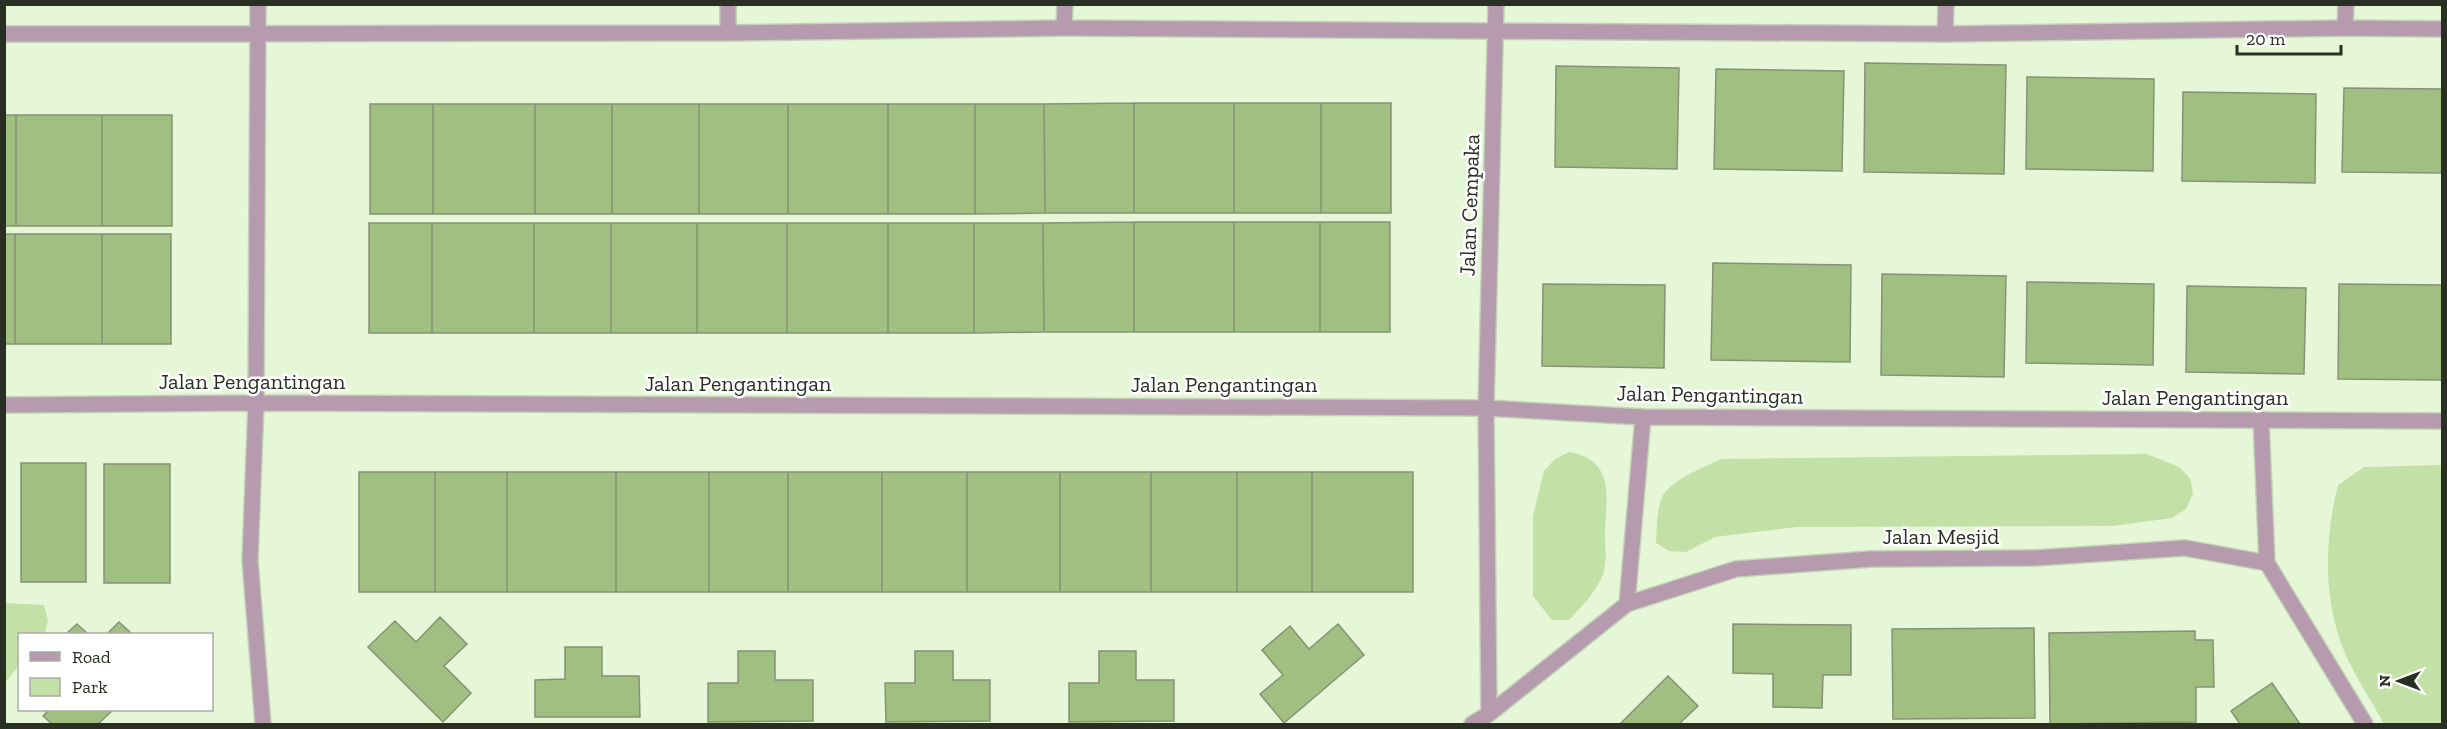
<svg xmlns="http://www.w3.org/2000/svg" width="2447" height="729" viewBox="0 0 2447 729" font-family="'Zilla Slab',serif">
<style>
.green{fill:#c3e0a7}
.building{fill:#a0bf81;stroke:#849375;stroke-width:1.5}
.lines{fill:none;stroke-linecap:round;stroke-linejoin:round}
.minor-casing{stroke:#c4d3b7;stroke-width:18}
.minor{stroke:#b69baf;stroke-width:15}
.labels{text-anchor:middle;stroke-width:5;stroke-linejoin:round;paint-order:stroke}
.street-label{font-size:22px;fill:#292f23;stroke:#fff}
</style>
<rect width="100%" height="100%" fill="#e6f7d7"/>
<!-- green -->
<path class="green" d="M1569 452C1616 461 1606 496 1605 533 1605 548 1608 565 1601 579 1594 594 1580 608 1569 620H1552L1533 596V516L1544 471 1555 459Z
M2147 454 2179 467 2190 478 2193 494 2186 509 2172 518 2113 526 1797 527 1715 537 1686 552 1669 551 1656 543C1657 529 1656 504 1665 492 1679 476 1703 468 1721 459Z
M2442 465V724H2384C2370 698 2351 671 2341 643 2323 593 2325 536 2338 485L2364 467Z
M5 603 44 605 48 621 45 634H20L19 665 5 683Z"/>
<!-- building -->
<path class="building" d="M1865 63 2006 65 2004 174 1864 172Z
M1556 66 1679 68 1677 169 1555 167Z
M1716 69 1844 71 1842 171 1714 169Z
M2027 77 2154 79 2153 171 2026 169Z
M2344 88 2442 89V173L2342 172Z
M2183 92 2316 94 2315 183 2182 181Z
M1134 103H1234V213H1134Z
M1134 103V213H1045L1044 104Z
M1234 103H1321V213H1234Z
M1321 103H1391V213H1321Z
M370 104H433V214H370Z
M433 104H535V214H433Z
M535 104H612V214H535Z
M612 104H699V214H612Z
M699 104H788V214H699Z
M788 104H888V214H788Z
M888 104H975V214H888Z
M975 104H1044L1045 213 975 214Z
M4 115H16V226H4Z
M16 115H102V226H16Z
M102 115H172V226H102Z
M1134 222H1234V332H1134Z
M1134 222V332H1044L1043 223Z
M1234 222H1320V332H1234Z
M1320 222H1390V332H1320Z
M369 223H432V333H369Z
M432 223H534V333H432Z
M534 223H611V333H534Z
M611 223H697V333H611Z
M697 223H787V333H697Z
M787 223H888V333H787Z
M888 223H974V333H888Z
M974 223H1043L1044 332 974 333Z
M4 234H15V344H4Z
M15 234H102V344H15Z
M102 234H171V344H102Z
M1713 263 1851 265 1850 362 1711 360Z
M1882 274 2006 276 2004 377 1881 375Z
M2027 282 2154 284 2153 365 2026 363Z
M1543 284 1665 285 1664 368 1542 366Z
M2339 284 2442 285V380L2338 379Z
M2187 286 2306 288 2304 374 2186 372Z
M21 463H86V582H21Z
M104 464H170V583H104Z
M359 472H435V592H359Z
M435 472H507V592H435Z
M507 472H616V592H507Z
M616 472H709V592H616Z
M709 472H788V592H709Z
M788 472H882V592H788Z
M882 472H967V592H882Z
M967 472H1060V592H967Z
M1060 472H1151V592H1060Z
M1151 472H1237V592H1151Z
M1237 472H1312V592H1237Z
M1312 472H1413V592H1312Z
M440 617 467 644 444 666 471 693 443 722 368 647 395 621 416 642Z
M119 622 132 634H107Z
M77 624 88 634H66Z
M1338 624 1364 655 1284 723 1260 694 1283 675 1262 650 1290 626 1309 649Z
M1733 624 1851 625V675H1823L1822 708 1773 707V674L1733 673Z
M2034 628 2035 718 1893 719 1892 629Z
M2195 631V640H2213L2214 687H2196V722L2050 724 2049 633Z
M565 647H602V676H639L640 717H535V680L565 679Z
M738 651H775V680H813V721L708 722V683H738Z
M915 651H953V680H990V721L886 722 885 683H915Z
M1099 651H1136V680H1174V721L1069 722V683H1099Z
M1668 676 1698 706 1679 724H1620Z
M2272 683 2300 724H2240L2231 711Z
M49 710H113L98 724H52L43 716Z"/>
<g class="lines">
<!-- minor casing -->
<g class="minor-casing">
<path id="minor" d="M258 4 256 403 250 560 263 724
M1064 28 1065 4
M2345 28 2346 4
M728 33V4
M4 34 728 33 1064 28 1945 34 2345 28 2442 29
M1945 34 1946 4
M4 405 256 403 1486 408 1643 417 2442 421
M2261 419 2267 563
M1627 604 1643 417
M1489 714 1486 408 1496 4
M1472 724 1489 714 1627 604 1736 569 1871 559 2035 558 2185 548 2267 563 2365 724"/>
</g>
<!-- minor -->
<use href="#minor" class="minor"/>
</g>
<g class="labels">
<!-- street labels -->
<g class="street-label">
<text transform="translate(1469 205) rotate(-88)" y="8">Jalan Cempaka</text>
<text x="252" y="389">Jalan Pengantingan</text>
<text x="738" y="391">Jalan Pengantingan</text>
<text x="1224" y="392">Jalan Pengantingan</text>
<text transform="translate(1710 394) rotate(1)" y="8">Jalan Pengantingan</text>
<text x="2195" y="405">Jalan Pengantingan</text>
<text x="1941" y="544">Jalan Mesjid</text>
</g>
</g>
<!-- border -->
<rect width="2447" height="729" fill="none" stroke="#292f23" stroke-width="12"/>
<!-- legend -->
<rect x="18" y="633" width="195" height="78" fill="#ffffff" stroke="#a9aca7" stroke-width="1.5"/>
<rect x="30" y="652" width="30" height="9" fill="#b69baf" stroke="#a9aca7" stroke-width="1.5"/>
<text x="72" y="663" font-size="18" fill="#292f23">Road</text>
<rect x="30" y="678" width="30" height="18" fill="#c3e0a7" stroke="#a9aca7" stroke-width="1.5"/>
<text x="72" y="693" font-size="18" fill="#292f23">Park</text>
<!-- north arrow -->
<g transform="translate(2399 681) rotate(270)" stroke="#ffffff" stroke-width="4.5" paint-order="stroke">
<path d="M0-4.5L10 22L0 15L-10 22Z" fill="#292f23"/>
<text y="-9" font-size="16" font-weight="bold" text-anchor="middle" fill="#292f23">N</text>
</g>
<!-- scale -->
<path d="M2237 45v9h104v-9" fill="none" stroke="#292f23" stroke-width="3"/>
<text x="2246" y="45" font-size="18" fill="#292f23" stroke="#ffffff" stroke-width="4.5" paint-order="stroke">20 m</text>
</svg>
